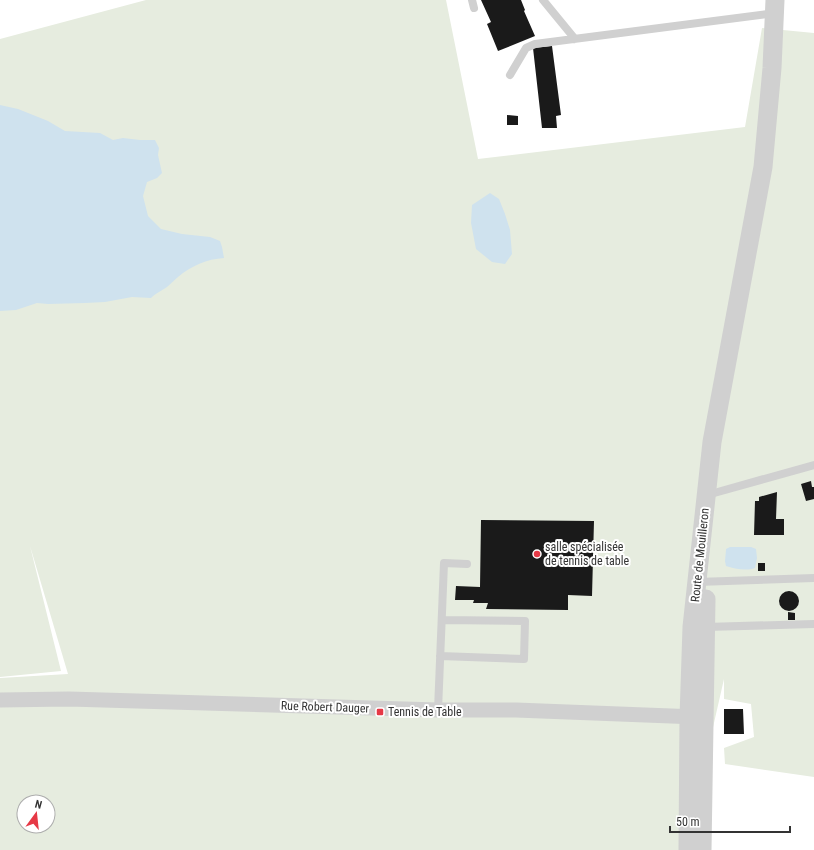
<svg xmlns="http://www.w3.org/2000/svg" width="814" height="850" viewBox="0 0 814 850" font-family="'Roboto Condensed',sans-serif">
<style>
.green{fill:#e6ecdf;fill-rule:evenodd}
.water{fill:#cfe2ee}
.building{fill:#1a1a1a}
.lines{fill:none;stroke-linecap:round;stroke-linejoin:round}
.service{stroke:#d0d0d0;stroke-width:8}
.minor{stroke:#d0d0d0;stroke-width:15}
.tertiary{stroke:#d0d0d0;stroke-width:19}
.poi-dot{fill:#e63946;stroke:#fff;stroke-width:1.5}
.labels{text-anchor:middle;stroke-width:4;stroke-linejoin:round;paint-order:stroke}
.poi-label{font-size:12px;fill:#333;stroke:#fff;text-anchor:start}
.street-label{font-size:12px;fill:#333;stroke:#fff}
</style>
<rect width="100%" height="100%" fill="#fff"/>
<!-- green -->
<path class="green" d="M146 0H446L478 159 745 127 762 28 814 33V777L725 764 724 748 754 737 751 704 724 699V679L685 850H0V678L68 674 30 546 61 671 0 677V39ZM24 802H48V826H24Z"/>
<!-- water -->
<path class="water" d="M0 105 18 109 48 121 65 131 100 133 113 140 123 138 140 140H155L159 148 158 155 162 173 157 178 147 182 143 196 148 216 161 229 182 234 210 237 220 241 222 247 224 258C207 259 191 266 178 277 174 280 171 284 167 287 161 291 156 293 151 298L132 297 105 302 85 303 48 304 37 303 16 310 0 311Z
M490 193 499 199 505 214 510 230 512 254 505 264 492 262 476 249 471 223 472 205Z
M730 547H751L756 549 757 558 755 568C747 571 734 569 726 566L725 561 726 550V549Z"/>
<!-- building -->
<path class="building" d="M481 0H521L525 10 524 11 535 36 498 51 487 24 491 22Z
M552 46 561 115 556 116 557 128H542L533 48Z
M507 115 518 116V125H507Z
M811 481 812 487H814V499L806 501 801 484Z
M777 492 776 519H784V535H754L755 501H759V497Z
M481 520 594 521 592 596 568 595V610L486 609 488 603H473L474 600H455L456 586 480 587Z
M758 563H765V571H758Z
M779 601a10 10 0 1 1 20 0a10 10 0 1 1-20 0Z
M788 612 795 613V620H788Z
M724 709H743L744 734H724Z"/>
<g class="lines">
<!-- service -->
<path class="service" d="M472 0 474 8
M543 0 575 39
M510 75 526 48 535 44 775 13
M707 495 814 465
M697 582 814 578
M705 627 814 624
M440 656 524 659 525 621 442 620
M438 710 444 563 467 564"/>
<!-- minor -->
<path class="minor" d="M0 700 69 699 438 710H516L697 717"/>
<!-- tertiary -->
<path class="tertiary" d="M688 850 689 717 692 627 712 442 763 167 772 68 775 0
M702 850 706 599"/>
</g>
<!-- markers -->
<g class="poi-dot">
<circle cx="537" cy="554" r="4"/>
<rect x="376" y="708" width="8" height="8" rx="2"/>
</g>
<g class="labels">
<!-- poi labels -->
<g class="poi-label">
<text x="545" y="551">salle spécialisée<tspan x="545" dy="14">de tennis de table</tspan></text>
<text x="388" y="716">Tennis de Table</text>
</g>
<!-- street labels -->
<g class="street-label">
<text transform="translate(700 555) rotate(-84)" y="4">Route de Mouilleron</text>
<text transform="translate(325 707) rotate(2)" y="4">Rue Robert Dauger</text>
</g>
</g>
<!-- north arrow -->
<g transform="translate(36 814) rotate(15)"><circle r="19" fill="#ffffff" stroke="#adadad"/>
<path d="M0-3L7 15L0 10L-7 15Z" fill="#e63946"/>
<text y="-6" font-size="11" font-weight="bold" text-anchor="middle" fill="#333333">N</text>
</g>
<!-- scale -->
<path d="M670 826v6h120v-6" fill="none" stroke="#333333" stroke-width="2"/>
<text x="676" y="826" font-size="12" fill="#333333" stroke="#ffffff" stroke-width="3" paint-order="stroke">50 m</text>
</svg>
